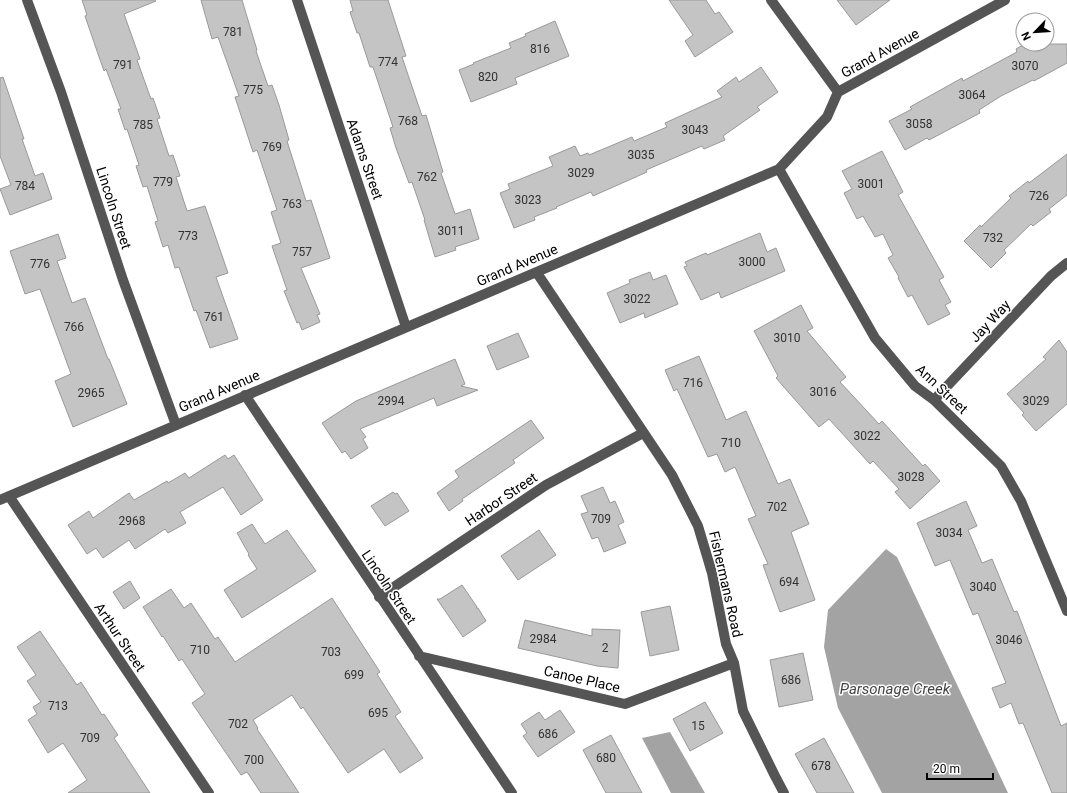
<svg xmlns="http://www.w3.org/2000/svg" width="1067" height="793" viewBox="0 0 1067 793" font-family="Roboto,sans-serif">
<style>
.water{fill:#a3a3a3}
.building{fill:#c4c4c4;stroke:#999}
.lines{fill:none;stroke-linecap:round;stroke-linejoin:round}
.minor{stroke:#555;stroke-width:10}
.labels{text-anchor:middle;stroke-width:3;stroke-linejoin:round;paint-order:stroke}
.number-label{font-size:12px;fill:#313131}
.street-label{font-size:14px;fill:#000;stroke:#fff}
.water-label{font-size:15px;font-style:italic;fill:#444;stroke:#fff}
</style>
<rect width="100%" height="100%" fill="#fff"/>
<!-- water -->
<path class="water" d="M886 549 897 557 1008 793H882L838 708 824 647 828 610Z
M670 732 705 793H671L642 738Z"/>
<!-- building -->
<path class="building" d="M82 0H155L156 1 124 14 140 59 137 60 151 99 153 98 160 118 157 119 169 156 173 155 180 176 176 177 187 211 205 206 228 273 216 277 238 339 210 348 196 310 194 311 179 267 175 268 168 245 163 247 155 222 158 221 147 186 143 187 136 166 139 165 127 129 125 130 118 109H121L106 69 104 71 97 51 85 16 87 15Z
M201 0H242L257 50 256 51 268 86 272 85 279 105 289 140 287 141 306 201 311 200 330 258 301 268 320 314 317 315 320 322 302 330 299 322 297 323 284 291 287 290 272 246 281 243 271 212 277 210 257 150 253 152 235 97 239 96 218 37 212 39Z
M350 0H388L406 56 402 57 422 116 426 115 443 172 441 173 455 214 470 209 479 239 455 247 456 250 435 257 424 220H425L412 182 409 183 396 148 390 128 393 127 373 67H370L359 33H357L350 12 353 11Z
M669 0H706L715 14 719 12 733 32 695 57 685 41 693 35Z
M837 0H890L856 25Z
M555 21 569 56 515 78 517 84 471 102 459 70 474 64 473 63 511 48 509 43 526 36 525 34Z
M1025 44H1067V63L1034 81 1033 80 1001 96 979 110 980 113 929 140 927 138 905 150 889 121 912 109 910 107 962 78 963 81 1017 52 1016 49Z
M761 67 778 92 757 107 760 110 723 136 725 140 704 149 702 146 646 170 647 172 593 196 591 192 556 207 557 208 534 217 535 220 514 228 500 193 510 189 508 184 553 166 549 157 575 146 580 156 588 153 589 155 632 137 634 141 667 127 665 123 722 97 717 91 736 77 739 82Z
M3 77 24 139H22L35 176 43 173 52 199 10 215 0 189 11 185 0 156V78Z
M882 151 903 192 898 195 944 277 939 280 951 302 945 305 950 314 928 325 912 295 908 297 898 278 899 277 888 258 893 255 883 234 875 237 863 216 857 219 844 193 852 189 842 171Z
M1067 154V195L1049 209 1051 212 1033 226 1031 224 1004 250 1006 253 991 268 964 241 980 225 981 227 1011 198 1009 196 1028 181 1029 183Z
M760 233 767 252 776 248 785 271 721 298 719 292 701 300 684 267 687 266 685 262 706 253 707 255Z
M58 234 66 258 57 261 72 303 85 298 108 359H109L127 404 73 427 55 381 71 374 40 289 25 294 10 251Z
M650 272 653 280 666 275 678 304 645 318 644 313 620 323 607 293 630 283 629 280Z
M801 305 813 328 807 331 846 377 840 382 879 424 882 421 923 466 925 464 940 481 910 509 895 492 899 489 873 461 870 464 829 419 819 427 776 378 778 376 754 331Z
M518 333 529 357 497 370 487 346Z
M1059 340 1067 352V404L1036 431 1022 415 1024 413 1007 394 1046 359 1043 357Z
M699 356 726 420 746 411 778 484 790 479 809 524 791 532 815 600 780 612 763 565 768 564 748 519 756 516 735 467 725 472 717 454 708 457 677 389 674 391 665 370Z
M455 359 465 384 461 386 478 390 437 406 434 398 360 429 366 437 363 439 368 448 351 459 345 451 342 453 322 423 356 401Z
M531 420 544 438 513 460 515 463 462 499 463 501 449 511 437 493 459 477 455 471Z
M225 455 228 459 234 455 263 500 241 515 223 487 180 512 186 523 168 533 165 529 135 549 129 540 103 558 96 548 87 554 68 525 89 511 93 518 129 493 134 500 167 481 168 483 185 473 189 478Z
M603 487 610 503 615 501 624 522 618 525 626 543 604 552 598 537 592 539 581 514 588 512 581 496Z
M393 492 395 494 397 493 409 511 385 526 371 506Z
M966 501 977 526 968 530 982 563 992 559 1014 612 1017 611 1061 726 1067 723V793H1052L1023 723 1019 724 1011 703 1000 708 992 688 1006 683 978 613 973 615 950 560 935 566 917 523Z
M252 524 265 544 287 530 316 571 242 618 224 590 257 569 248 555 249 554 237 533Z
M539 530 556 555 518 580 501 556Z
M130 581 140 598 124 609 113 592Z
M462 585 477 607 476 608H478L486 621 463 637 437 599H440Z
M171 589 184 608 191 603 215 639 218 637 235 662 332 598 380 672 377 674 401 712 395 716 423 758 400 773 384 749 348 773 303 707 301 709 292 695 253 720 258 728 257 729 299 793H261L247 772 241 775 192 703 205 694 182 659 179 661 163 636 162 637 143 607Z
M670 606 679 650 650 656 641 612Z
M525 620 592 636V629L620 630 618 668 597 666 518 648Z
M40 631 77 685 81 682 102 715 104 714 118 735 114 738 150 793H68L87 780 63 743 48 753 28 720 37 714 33 707 41 702 27 681 36 675 17 647Z
M803 653 813 700 779 707 770 660Z
M705 702 723 733 690 751 673 719Z
M560 710 575 732 538 757 523 736 527 733 521 724 539 712 545 720Z
M611 735 642 793H606L583 750Z
M824 738 854 793H817L795 754Z"/>
<g class="lines">
<!-- minor -->
<path class="minor" d="M27 0 61 92 123 280 176 425
M297 0 406 327
M771 0 838 92
M779 169 875 338 915 386 934 400 1001 466 1021 501 1067 611
M537 273 672 475 698 526 712 573 726 644 734 663 743 711 775 776 784 793
M245 395 512 793
M934 400 1051 276 1067 263
M9 496 209 793
M0 500 779 169 827 117 838 92 1005 0
M379 597 546 485 643 433
M419 656 625 704 734 663"/>
</g>
<g class="labels">
<!-- number labels -->
<g class="number-label">
<text x="233" y="36">781</text>
<text x="540" y="53">816</text>
<text x="388" y="66">774</text>
<text x="123" y="69">791</text>
<text x="1025" y="70">3070</text>
<text x="488" y="81">820</text>
<text x="253" y="94">775</text>
<text x="972" y="99">3064</text>
<text x="408" y="125">768</text>
<text x="919" y="128">3058</text>
<text x="143" y="129">785</text>
<text x="695" y="134">3043</text>
<text x="272" y="151">769</text>
<text x="641" y="159">3035</text>
<text x="581" y="177">3029</text>
<text x="427" y="181">762</text>
<text x="163" y="186">779</text>
<text x="871" y="188">3001</text>
<text x="25" y="190">784</text>
<text x="1039" y="200">726</text>
<text x="528" y="204">3023</text>
<text x="292" y="208">763</text>
<text x="451" y="235">3011</text>
<text x="188" y="240">773</text>
<text x="993" y="242">732</text>
<text x="302" y="256">757</text>
<text x="752" y="266">3000</text>
<text x="40" y="268">776</text>
<text x="637" y="303">3022</text>
<text x="214" y="321">761</text>
<text x="74" y="331">766</text>
<text x="787" y="342">3010</text>
<text x="693" y="387">716</text>
<text x="823" y="396">3016</text>
<text x="91" y="397">2965</text>
<text x="391" y="405">2994</text>
<text x="1036" y="405">3029</text>
<text x="867" y="440">3022</text>
<text x="731" y="447">710</text>
<text x="911" y="481">3028</text>
<text x="777" y="511">702</text>
<text x="601" y="523">709</text>
<text x="132" y="525">2968</text>
<text x="949" y="537">3034</text>
<text x="789" y="586">694</text>
<text x="983" y="591">3040</text>
<text x="543" y="643">2984</text>
<text x="1009" y="644">3046</text>
<text x="605" y="652">2</text>
<text x="200" y="654">710</text>
<text x="331" y="656">703</text>
<text x="354" y="679">699</text>
<text x="791" y="684">686</text>
<text x="58" y="710">713</text>
<text x="378" y="717">695</text>
<text x="238" y="728">702</text>
<text x="698" y="730">15</text>
<text x="548" y="738">686</text>
<text x="90" y="742">709</text>
<text x="606" y="762">680</text>
<text x="254" y="764">700</text>
<text x="821" y="770">678</text>
</g>
<!-- street labels -->
<g class="street-label">
<text transform="translate(880 53) rotate(-29)" y="5">Grand Avenue</text>
<text transform="translate(365 159) rotate(71)" y="5">Adams Street</text>
<text transform="translate(114 208) rotate(72)" y="5">Lincoln Street</text>
<text transform="translate(517 265) rotate(-23)" y="5">Grand Avenue</text>
<text transform="translate(990 321) rotate(-47)" y="5">Jay Way</text>
<text transform="translate(942 389) rotate(43)" y="5">Ann Street</text>
<text transform="translate(219 391) rotate(-23)" y="5">Grand Avenue</text>
<text transform="translate(501 499) rotate(-34)" y="5">Harbor Street</text>
<text transform="translate(726 584) rotate(77)" y="5">Fishermans Road</text>
<text transform="translate(389 587) rotate(56)" y="5">Lincoln Street</text>
<text transform="translate(120 637) rotate(56)" y="5">Arthur Street</text>
<text transform="translate(582 679) rotate(13)" y="5">Canoe Place</text>
</g>
<!-- water labels -->
<g class="water-label">
<text x="895" y="694">Parsonage Creek</text>
</g>
</g>
<!-- north arrow -->
<g transform="translate(1035 32) rotate(245)"><circle r="19" fill="#ffffff" stroke="#999999"/>
<path d="M0-3L7 15L0 10L-7 15Z" fill="#000000"/>
<text y="-6" font-size="11" font-weight="bold" text-anchor="middle" fill="#000000">N</text>
</g>
<!-- scale -->
<path d="M927 773v6h66v-6" fill="none" stroke="#000000" stroke-width="2"/>
<text x="933" y="773" font-size="12" fill="#000000" stroke="#ffffff" stroke-width="3" paint-order="stroke">20 m</text>
</svg>
